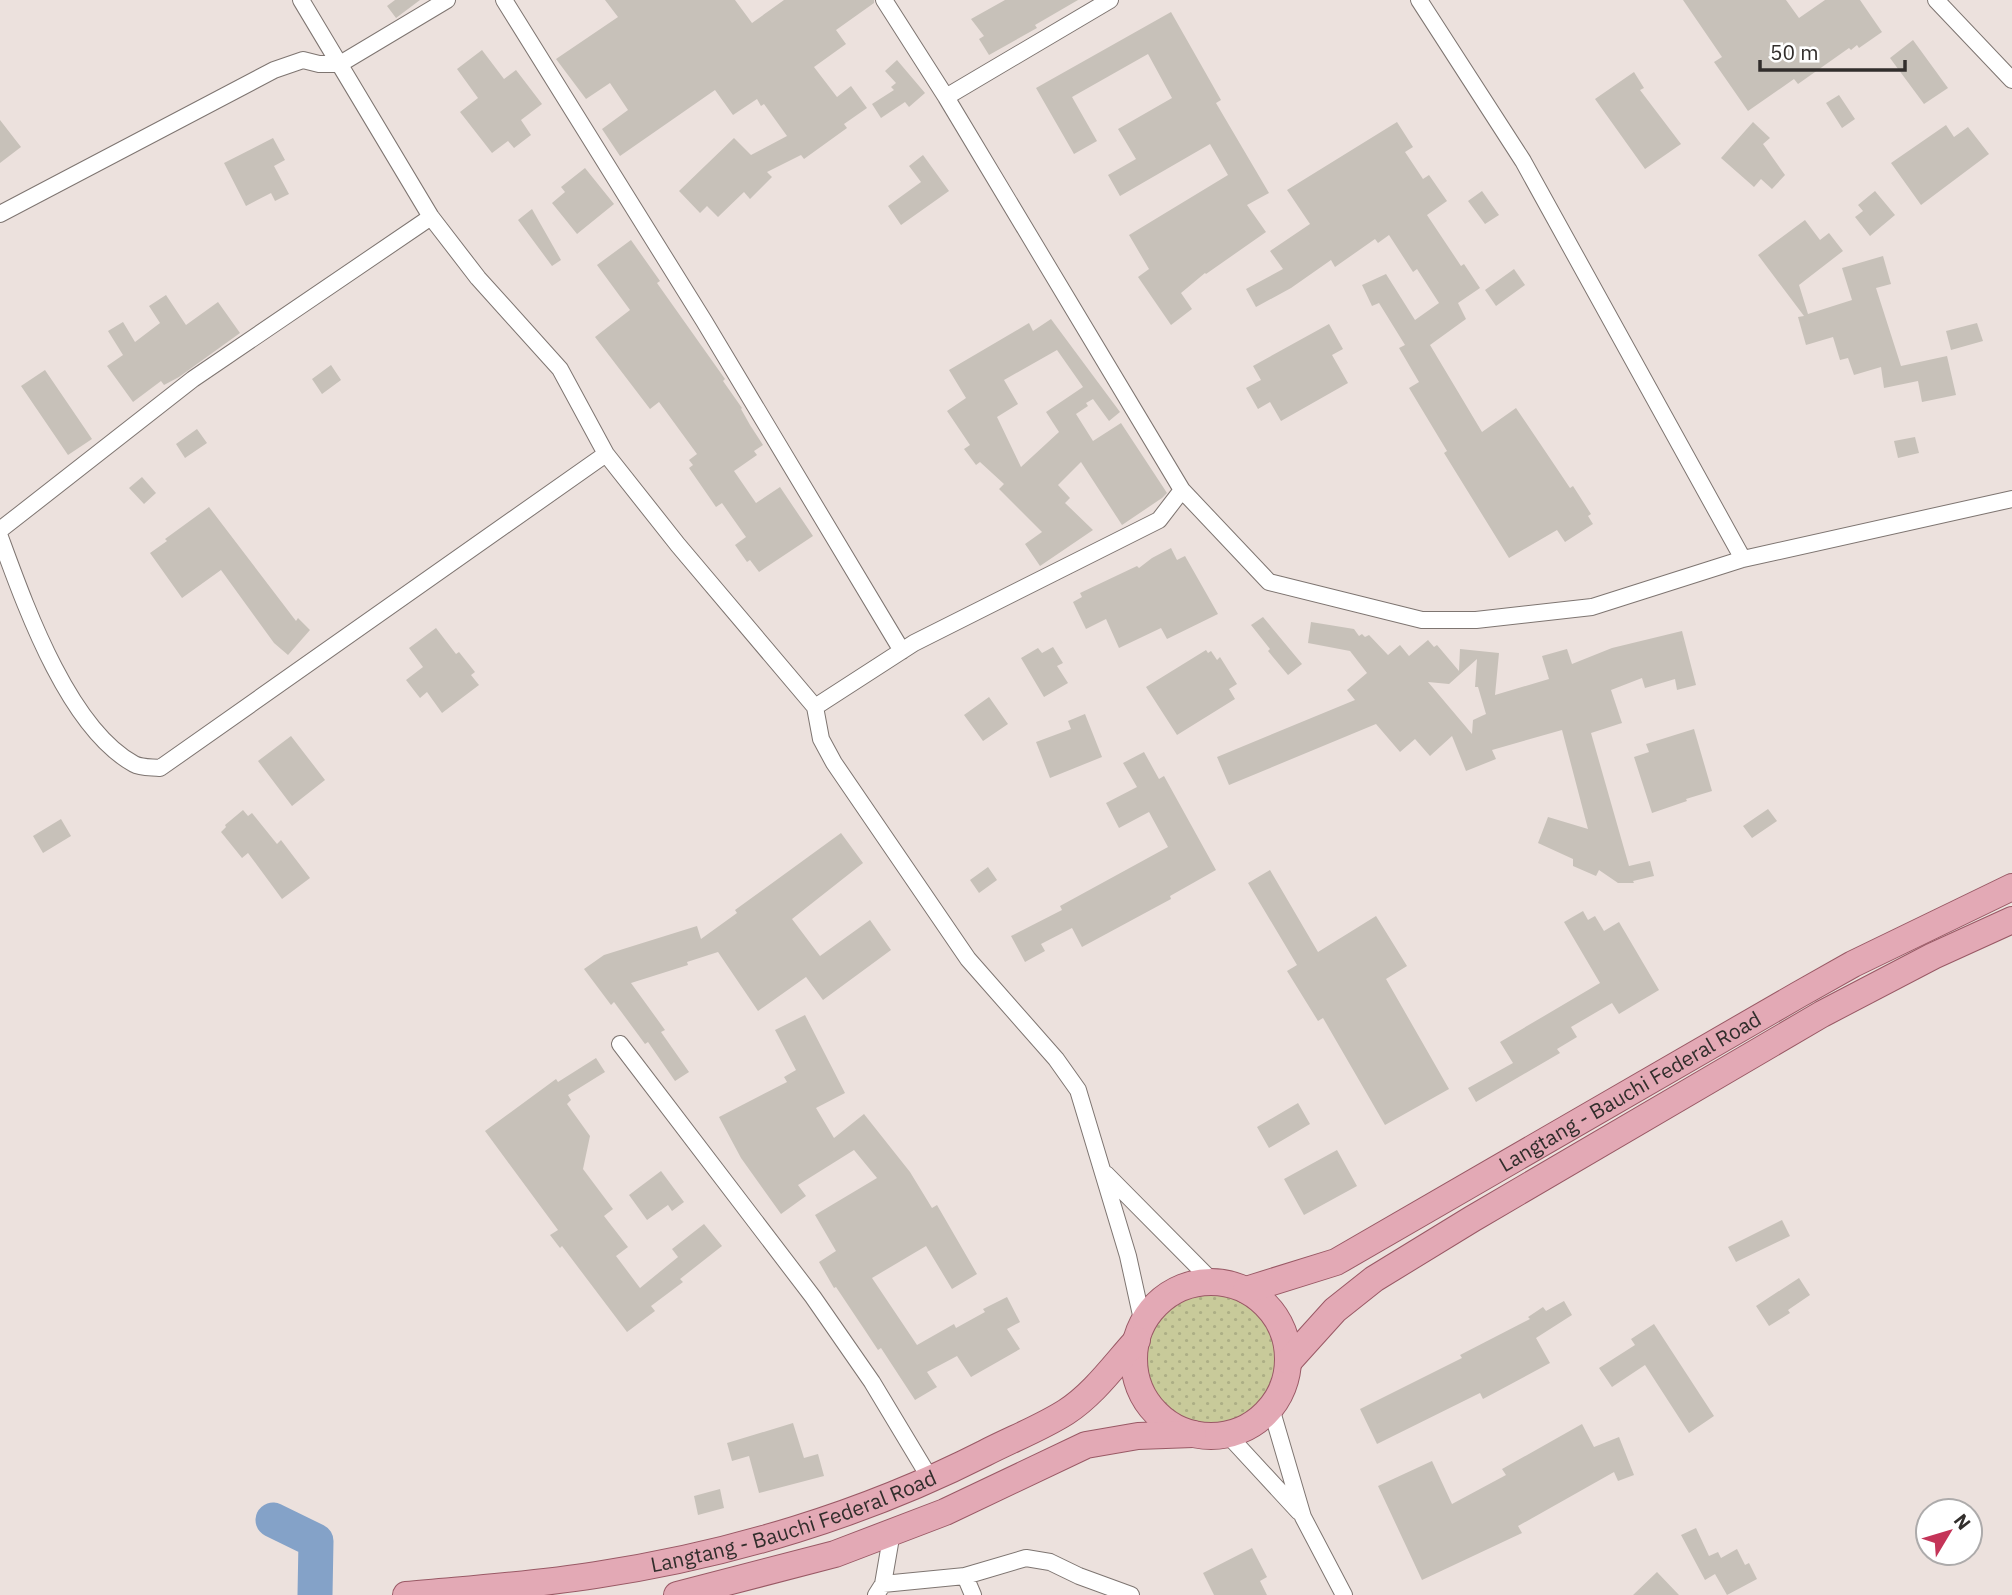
<svg xmlns="http://www.w3.org/2000/svg" width="2012" height="1595" viewBox="0 0 2012 1595" font-family="'IBM Plex Sans',sans-serif">
<style>
.grass{fill:url(#grass-dots)}
.lines{fill:none;stroke-linecap:round;stroke-linejoin:round}
.river{stroke:#84a2c8;stroke-width:35}
.building{fill:#c7c1b9;fill-rule:evenodd}
.minor-casing{stroke:#7e7571;stroke-width:18}
.primary-casing{stroke:#995965;stroke-width:28}
.minor{stroke:#fff;stroke-width:16}
.primary{stroke:#e3a9b5;stroke-width:26}
.labels{text-anchor:middle;stroke-width:5;stroke-linejoin:round;paint-order:stroke}
.street-label{font-size:21px;fill:#322e2c;stroke:#fff}
</style>
<defs>
<pattern id="grass-dots" width="8" height="8" patternUnits="userSpaceOnUse" patternTransform="scale(1.75)"><rect width="8" height="8" fill="#c8ca9a"/><path d="M2 2h.1M6 6h.1" fill="none" stroke="#acae85" stroke-width="1.8" stroke-linecap="round"/></pattern>
</defs>
<rect width="100%" height="100%" fill="#ece1dd"/>
<!-- grass -->
<path class="grass" d="M1144 1359a67 67 0 1 1 134 0a67 67 0 1 1-134 0Z"/>
<g class="lines">
<!-- river -->
<path class="river" d="M273 1520 316 1541 315 1595"/>
</g>
<!-- building -->
<path class="building" d="M395 0H420L396 18 387 6Z
M605 0H735L752 23 784 0H874V3L836 30 846 44 814 67 837 97 851 86 867 108 844 124 847 128 804 159 801 155 767 172 772 177 750 199 744 192 718 217 707 206 700 213 679 191 734 138 751 155 787 136 764 104 761 106 757 99 733 115 715 90 620 156 602 129 628 110 610 83 586 99 556 59 618 17Z
M1005 0H1078L1035 25 1037 28 989 55 979 39 984 36 971 19Z
M1683 0H1786L1799 18 1825 0H1860L1882 32 1859 48 1857 45 1851 50 1849 48 1798 84 1794 79 1748 111 1714 62 1722 57Z
M1171 12 1221 100 1216 103 1269 193 1247 205 1266 232 1206 274 1205 273 1181 293 1192 309 1171 325 1138 277 1149 269 1129 235 1228 175 1210 144 1120 196 1108 175 1136 159 1118 129 1172 98 1148 54 1072 97 1097 141 1074 154 1036 88Z
M1913 40 1948 88 1924 104 1890 58Z
M482 50 504 79 516 70 542 104 521 120 531 135 514 148 508 141 492 153 460 112 478 98 457 69Z
M897 60 925 93 909 107 905 102 881 118 872 104 894 90 891 87 896 83 885 71Z
M1634 72 1644 88 1640 90 1681 144 1645 169 1595 99Z
M1839 95 1855 119 1842 128 1826 103Z
M0 120 21 147 0 163Z
M1397 122 1413 147 1405 152 1423 179 1429 175 1447 201 1427 215 1461 266 1464 264 1480 288 1458 303 1466 319 1430 345 1482 432 1516 408 1570 488 1573 486 1591 514 1588 516 1593 524 1565 542 1557 530 1509 558 1444 453 1447 451 1409 388 1419 382 1399 348 1405 345 1379 303 1372 306 1362 285 1386 274 1415 320 1439 303 1417 269 1413 272 1389 235 1378 243 1375 239 1335 267 1331 260 1291 288 1256 307 1246 289 1283 269 1270 251 1310 224 1287 190Z
M1753 122 1770 138 1763 144 1785 175 1772 189 1761 179 1754 187 1721 158Z
M1946 125 1954 137 1968 127 1989 154 1921 205 1891 163Z
M273 138 285 160 274 166 289 194 275 201 271 193 246 206 224 163Z
M923 155 949 191 901 225 888 206 921 182 909 166Z
M585 168 614 204 577 234 552 203 565 192 561 187Z
M1482 191 1499 215 1485 224 1468 201Z
M1875 191 1895 215 1870 236 1855 217 1863 211 1858 205Z
M532 209 561 260 552 266 518 220Z
M1805 220 1820 240 1829 233 1843 251 1799 285 1808 314 1852 300 1842 268 1883 256 1891 284 1876 288 1901 366 1947 356 1956 395 1922 402 1918 381 1884 388 1881 367 1854 375 1848 358 1840 360 1833 337 1806 345 1798 317 1804 316 1758 255Z
M631 240 660 281 657 283 725 379 723 381 742 408 741 409 750 425 763 445 754 451 757 455 734 471 756 503 780 487 813 536 759 572 750 560 747 562 735 545 746 537 722 503 716 507 689 468 693 465 689 460 697 454 659 402 650 409 595 337 630 310 597 265Z
M1514 269 1525 285 1496 306 1485 290Z
M166 295 186 325 218 302 240 333 179 377 164 385 161 381 133 402 107 366 123 355 108 331 123 322 135 342 160 323 149 306Z
M1051 319 1120 412 1109 421 1093 399 1086 403 1088 406 1076 414 1093 441 1121 423 1167 493 1162 498 1122 525 1081 462 1058 485 1070 498 1065 503 1093 530 1040 566 1025 544 1042 532 999 489 1004 484 980 462 976 465 964 449 970 445 947 411 966 398 949 370 1029 323 1033 331ZM1057 350 1083 387 1046 412 1059 432 1021 467 997 417 1018 404 1004 380Z
M1977 323 1983 341 1951 350 1946 331Z
M1329 324 1343 349 1332 355 1348 383 1281 421 1270 402 1258 409 1246 388 1261 380 1253 366Z
M331 365 341 380 322 394 312 379Z
M45 370 92 439 68 455 21 386Z
M197 429 207 443 185 458 176 444Z
M1915 437 1919 453 1898 458 1894 441Z
M142 477 156 493 144 504 129 488Z
M209 507 296 621 298 618 310 630 288 655 274 643 221 570 182 598 150 553 167 541 165 539Z
M1171 548 1177 560 1185 556 1218 614 1167 639 1161 628 1119 648 1106 619 1086 629 1073 602 1082 597 1080 593 1137 566 1139 568 1152 558Z
M1263 617 1302 664 1288 675 1268 651 1270 649 1251 625Z
M1311 622 1354 629 1359 636 1362 634 1365 637 1369 635 1388 655 1400 645 1409 656 1428 640 1434 647 1437 645 1459 671 1460 649 1499 653 1495 695 1549 679 1542 656 1567 649 1572 664 1612 648 1682 631 1696 685 1677 690 1675 679 1645 688 1642 678 1611 690 1622 723 1591 733 1629 866 1650 861 1654 876 1633 881 1634 883H1618L1599 870 1596 876 1573 866V859L1538 843 1548 817 1588 829 1562 730 1492 750 1496 759 1466 771 1452 736 1430 756 1415 739 1400 752 1376 724 1229 785 1217 757 1355 700 1347 690 1367 673 1350 651 1308 643ZM1477 659 1475 687H1478L1486 714 1473 720 1472 734 1428 682 1449 684Z
M436 628 456 654 459 652 475 672 471 675 479 685 442 713 427 692 420 698 406 680 423 667 409 648Z
M1053 647 1063 663 1057 666 1068 683 1044 697 1021 658 1038 648 1042 653Z
M1206 650 1208 653 1211 651 1217 660 1220 657 1237 684 1229 689 1235 699 1177 735 1146 687Z
M989 697 1008 724 983 741 964 715Z
M1085 714 1102 757 1050 778 1036 742 1071 729 1068 721Z
M1694 729 1712 791 1686 799 1687 801 1652 813 1634 757 1649 752 1646 744Z
M291 736 325 780 292 806 258 761Z
M1144 752 1159 779 1164 776 1216 870 1170 896 1171 899 1082 947 1072 928 1041 944 1045 951 1025 962 1011 936 1062 910 1060 906 1168 847 1149 812 1119 828 1106 803 1137 787 1123 763Z
M1768 809 1777 821 1752 838 1743 826Z
M243 810 248 816 252 813 277 844 281 840 310 878 282 899 248 853 242 858 221 832 226 827 225 825Z
M61 819 71 836 43 853 33 836Z
M841 833 863 863 792 919 820 956 870 920 891 950 823 1000 806 977 758 1011 718 952 687 962 688 965 631 983 665 1030 661 1032 689 1072 675 1081 648 1042 645 1044 614 1002 611 1005 584 969 604 955 697 926 701 939 737 913 735 910Z
M988 867 997 880 979 893 970 880Z
M1270 870 1318 952 1376 916 1407 966 1386 979 1449 1089 1385 1125 1323 1018 1318 1021 1287 971 1297 965 1248 883Z
M1583 911 1588 920 1595 916 1604 931 1619 922 1659 990 1619 1014 1612 1003 1571 1027 1577 1037 1557 1049 1560 1053 1476 1102 1468 1088 1513 1063 1500 1042 1600 983 1564 922Z
M805 1015 845 1093 816 1108 834 1138 864 1114 910 1172 932 1208 937 1205 977 1274 952 1289 926 1246 872 1278 917 1345 954 1324 956 1328 985 1312 983 1309 1007 1297 1020 1322 1007 1329 1020 1349 971 1377 957 1356 927 1372 937 1387 915 1400 881 1348 878 1350 836 1287 834 1288 819 1262 836 1251 815 1215 877 1178 854 1150 798 1185 806 1196 781 1214 741 1158 719 1117 787 1082 784 1077 796 1070 775 1030Z
M596 1058 605 1072 568 1095 571 1100 567 1104 590 1136 583 1169 613 1209 604 1216 628 1247 616 1256 640 1288 678 1257 672 1249 704 1224 722 1246 680 1279 683 1282 651 1306 655 1311 627 1332 562 1246 560 1248 550 1235 558 1230 485 1131 556 1079 558 1082Z
M1298 1103 1310 1124 1269 1148 1257 1127Z
M1337 1150 1357 1186 1304 1215 1284 1179Z
M661 1171 684 1202 672 1211 668 1205 647 1220 629 1195Z
M1782 1220 1790 1236 1736 1262 1728 1247Z
M1799 1278 1810 1295 1788 1310 1790 1313 1769 1326 1756 1306Z
M1564 1301 1572 1315 1536 1338 1550 1363 1483 1399 1480 1393 1377 1444 1360 1409 1462 1358 1460 1355 1530 1319 1528 1317 1543 1307 1546 1311Z
M1654 1324 1714 1416 1689 1433 1645 1365 1612 1387 1599 1368 1635 1345 1631 1339Z
M793 1423 804 1458 818 1454 824 1476 759 1493 749 1456 732 1461 727 1443Z
M1582 1424 1594 1447 1619 1437 1634 1475 1618 1481 1614 1472 1518 1526 1522 1533 1422 1580 1378 1486 1432 1461 1452 1504 1506 1475 1502 1469Z
M720 1489 724 1508 698 1515 694 1496Z
M1696 1528 1709 1556 1718 1552 1721 1558 1737 1549 1745 1565 1749 1563 1757 1579 1727 1595 1715 1574 1705 1580 1681 1535Z
M1252 1548 1267 1577 1260 1581 1267 1595H1214L1203 1573Z
M1657 1572 1679 1595H1633Z"/>
<g class="lines">
<!-- minor casing -->
<g class="minor-casing">
<path id="minor" d="M301 0 431 217 478 278 560 369 606 454 678 545 815 707 821 739 834 763 968 959 1056 1059 1078 1090 1128 1256 1143 1324
M504 0 704 321 902 651
M884 0 946 97 1182 490 1269 582 1422 620H1476L1592 607 1743 559 2012 499
M1419 0 1523 161 1743 559
M1936 0 2012 80
M946 97 1110 0
M0 214 274 70 303 60 319 64H340L447 0
M0 530 193 379 431 217
M0 537C25 605 68 728 134 764 141 768 152 767 160 768L606 454
M815 707 914 643 1159 520 1182 490
M620 1044 813 1297 872 1382 931 1480
M1106 1174 1213 1282
M1271 1408 1303 1517 1344 1595
M1227 1434 1299 1512
M965 1576 973 1595
M883 1584 965 1576 1026 1558 1050 1562 1079 1576 1131 1595
M876 1595 883 1584 892 1532"/>
</g>
<!-- primary casing -->
<g class="primary-casing">
<g id="primary">
<circle cx="1211" cy="1359" r="77"/>
<path id="s1" d="M1246 1290 1336 1262 1798 995 1853 964 2012 887"/>
<path d="M1289 1361 1335 1310 1374 1279 1472 1219 1822 1014 1933 956 2012 920"/>
<path id="s2" d="M406 1595C469 1589 534 1585 596 1575 730 1555 865 1514 985 1453 1012 1439 1041 1428 1066 1412 1094 1394 1115 1364 1137 1340"/>
<path d="M677 1595 835 1554 945 1512 1086 1445 1138 1436 1193 1434"/>
</g>
</g>
<!-- minor -->
<use href="#minor" class="minor"/>
<!-- primary -->
<use href="#primary" class="primary"/>
</g>
<g class="labels">
<!-- street labels -->
<g class="street-label">
<text dy="7" stroke="none"><textPath href="#s1" startOffset="434">Langtang - Bauchi Federal Road</textPath></text>
<text dy="7" stroke="none"><textPath href="#s2" startOffset="396">Langtang - Bauchi Federal Road</textPath></text>
</g>
</g>
<!-- north arrow -->
<g transform="translate(1949 1532) rotate(52)"><circle r="33" fill="#ffffff" stroke="#adabab" stroke-width="2"/>
<path d="M0-5L12 26L0 18L-12 26Z" fill="#c43458"/>
<text y="-10" font-size="19" font-weight="bold" text-anchor="middle" fill="#322e2c">N</text>
</g>
<!-- scale -->
<path d="M1760 60v10h145v-10" fill="none" stroke="#322e2c" stroke-width="3.5"/>
<text x="1770" y="60" font-size="21" fill="#322e2c" stroke="#ffffff" stroke-width="5" paint-order="stroke">50 m</text>
</svg>
